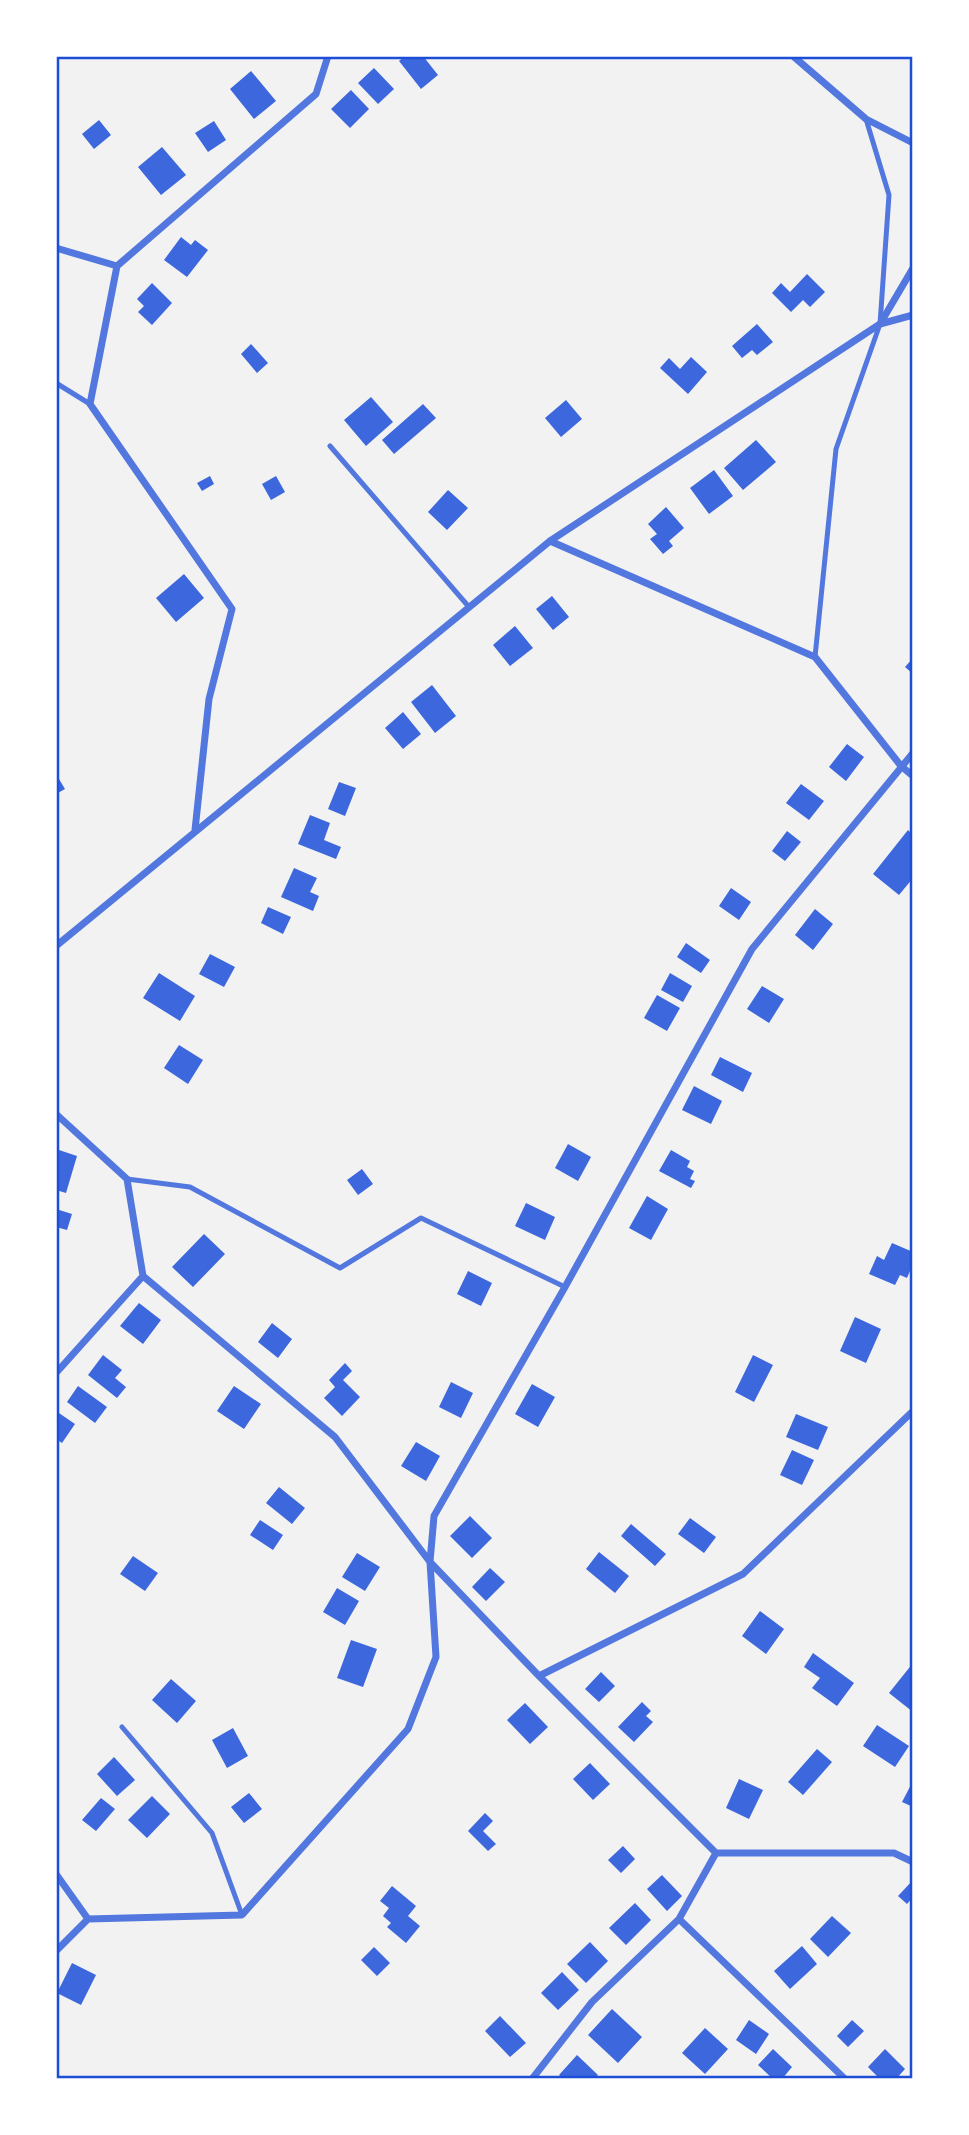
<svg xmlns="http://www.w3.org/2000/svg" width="969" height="2135" viewBox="0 0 969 2135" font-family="'Source Serif 4',serif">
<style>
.building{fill:#3d67dc}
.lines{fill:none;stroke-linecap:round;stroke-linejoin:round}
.service{stroke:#5277de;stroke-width:5}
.minor{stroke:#5277de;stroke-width:7}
.neatline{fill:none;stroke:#1d4ed8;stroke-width:2.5}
</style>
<rect width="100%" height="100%" fill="#f2f2f2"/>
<!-- building -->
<path class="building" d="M405 56H423L438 75 421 89 399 61Z
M374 68 394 89 378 104 358 83Z
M251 71 276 101 254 119 230 89Z
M351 90 369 109 350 128 331 109Z
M99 120 111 135 94 149 82 134Z
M214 121 226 140 208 152 195 133Z
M162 147 186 175 161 195 138 167Z
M181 237 191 245 195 240 208 250 187 277 164 260Z
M807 274 825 292 810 307 803 300 791 312 772 293 781 283 790 292Z
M152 283 172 303 152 325 138 312 144 306 137 299Z
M757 324 773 342 757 355 752 350 742 358 732 346Z
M251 344 268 363 257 373 241 354Z
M691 357 707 372 688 394 660 368 669 358 680 369Z
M371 397 393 422 366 446 344 420Z
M566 400 582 419 561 437 545 418Z
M423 404 436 418 394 454 382 440Z
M756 440 776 462 743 490 724 468Z
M714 470 733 496 709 514 690 488Z
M210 476 214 484 202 491 197 483Z
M276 476 285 492 271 500 262 484Z
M448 490 468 508 447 530 428 512Z
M666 507 684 528 669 541 673 546 663 554 650 539 657 534 648 524Z
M184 574 204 598 176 622 156 598Z
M552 596 569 617 553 630 536 609Z
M515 626 533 648 510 666 493 645Z
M913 658V674L905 667Z
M432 685 456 716 435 733 411 702Z
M403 712 421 734 403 749 385 728Z
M847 744 864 757 846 781 829 767Z
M56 774 65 789 56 794Z
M339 782 356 788 345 816 328 809Z
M801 784 824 801 809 820 786 803Z
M310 815 330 823 324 840 341 847 336 859 298 844Z
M908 830 913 835V878L899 895 873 874Z
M787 831 801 842 785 861 772 851Z
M294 868 317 878 310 892 319 896 313 911 281 897Z
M731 888 751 902 739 920 719 906Z
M268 907 291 917 283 934 261 923Z
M815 909 833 924 813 950 795 935Z
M686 943 710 960 701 973 677 957Z
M210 954 235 967 224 987 199 974Z
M159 973 195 996 180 1021 143 998Z
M670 973 692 986 683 1002 661 990Z
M762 986 784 999 769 1023 747 1009Z
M657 995 680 1008 667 1031 644 1018Z
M179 1045 203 1060 188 1084 164 1068Z
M720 1057 752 1073 743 1092 711 1075Z
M694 1086 722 1101 711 1124 682 1110Z
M568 1144 591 1157 578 1181 555 1168Z
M56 1149 77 1156 66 1193 56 1190Z
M671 1150 690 1161 687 1167 694 1171 690 1179 695 1181 691 1188 659 1171Z
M362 1169 373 1184 358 1195 347 1180Z
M647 1196 668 1209 651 1240 629 1228Z
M526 1203 555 1217 545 1240 515 1226Z
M56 1209 72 1214 67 1230 56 1227Z
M204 1234 225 1254 193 1287 172 1267Z
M892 1243 913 1252V1264L907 1278 900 1275 895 1285 869 1274 877 1256 884 1260Z
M468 1271 492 1283 481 1306 457 1294Z
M139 1303 161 1320 143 1344 120 1326Z
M855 1317 881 1329 866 1363 840 1351Z
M272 1323 292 1339 278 1358 258 1342Z
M103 1355 122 1370 115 1378 126 1387 117 1398 88 1375Z
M753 1355 773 1365 754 1402 735 1392Z
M345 1363 352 1371 343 1380 360 1397 342 1416 324 1398 335 1387 329 1380Z
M451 1382 473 1393 461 1418 439 1407Z
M532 1384 555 1397 538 1427 515 1414Z
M78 1386 107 1407 95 1423 67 1402Z
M234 1386 261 1404 244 1429 217 1411Z
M56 1411 75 1424 62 1443 56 1439Z
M796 1414 828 1427 818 1450 786 1437Z
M416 1442 440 1456 426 1481 401 1466Z
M792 1450 814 1460 802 1485 780 1475Z
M279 1487 305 1508 292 1524 266 1503Z
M470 1516 492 1538 472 1558 450 1536Z
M690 1518 716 1537 704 1553 678 1534Z
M260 1520 283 1535 273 1550 250 1535Z
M631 1524 666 1554 655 1566 621 1536Z
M599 1552 629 1576 615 1593 586 1569Z
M357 1553 380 1567 365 1591 342 1577Z
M133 1556 158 1573 145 1591 120 1574Z
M490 1568 505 1582 486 1601 472 1587Z
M337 1588 359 1601 345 1625 323 1612Z
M760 1611 784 1629 766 1654 742 1636Z
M351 1640 377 1649 363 1687 337 1678Z
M813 1653 854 1683 837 1706 812 1688 820 1678 804 1667Z
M913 1663V1712L889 1693Z
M601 1672 615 1686 599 1702 585 1689Z
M171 1679 196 1701 177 1723 152 1700Z
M642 1702 651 1711 646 1716 653 1722 634 1742 618 1727Z
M525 1703 548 1727 530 1744 507 1720Z
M877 1725 909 1746 895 1767 863 1746Z
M233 1728 248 1756 227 1768 212 1740Z
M817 1749 832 1762 803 1795 788 1782Z
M114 1757 135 1780 117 1796 97 1774Z
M590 1763 610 1784 593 1800 573 1779Z
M739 1779 763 1790 749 1819 726 1808Z
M913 1781V1807L902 1802Z
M249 1793 262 1809 244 1823 231 1807Z
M152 1796 170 1814 147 1838 128 1820Z
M101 1798 115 1809 96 1831 82 1820Z
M485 1813 493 1821 483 1831 496 1844 488 1851 468 1831Z
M623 1846 635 1859 621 1873 608 1860Z
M662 1875 682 1896 667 1911 647 1889Z
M913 1880V1897L907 1904 898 1896Z
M392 1886 416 1906 408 1916 420 1926 406 1943 387 1927 391 1923 383 1916 389 1908 380 1901Z
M635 1903 651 1920 626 1945 609 1928Z
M832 1916 851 1933 828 1957 810 1939Z
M590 1942 608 1961 586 1983 567 1964Z
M802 1946 817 1964 790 1989 774 1971Z
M374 1947 390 1963 377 1976 361 1960Z
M72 1963 96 1975 81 2005 57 1993Z
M562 1972 579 1990 558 2010 541 1993Z
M612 2009 642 2037 618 2063 588 2035Z
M500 2016 526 2043 510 2057 485 2031Z
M749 2020 769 2034 756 2054 736 2040Z
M852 2020 864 2031 848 2047 837 2036Z
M705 2028 728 2049 705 2074 682 2053Z
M773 2049 792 2067 782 2079H773L758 2065Z
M885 2049 905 2069 896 2079H880L868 2067Z
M577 2055 598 2075 594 2079H564L559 2075Z"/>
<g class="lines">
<!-- service -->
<path class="service" d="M56 383 90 404
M330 446 469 607
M815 657 836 449 880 324 889 195 866 119
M127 1179 190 1187 340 1268 421 1218 565 1287
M122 1727 212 1833 242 1915"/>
<!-- minor -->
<path class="minor" d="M793 56 866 119 913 143
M56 248 117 266 316 94 328 56
M117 266 90 404 232 609 209 699 195 830
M880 324 913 315
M550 541 815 657 901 766 913 776
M56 946 550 541 880 324 913 268
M56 1114 127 1179 143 1276
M143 1276 335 1437 430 1562 539 1676 716 1853
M56 1373 143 1276
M539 1676 743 1574 913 1411
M716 1853H894L913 1862
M56 1874 88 1919 242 1915 408 1729 436 1657 430 1562 434 1516 565 1287 752 949 913 753
M679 1919 845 2079
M56 1951 88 1919
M532 2079 592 2002 679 1919 716 1853"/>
</g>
<!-- border -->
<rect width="969" height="2135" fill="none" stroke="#ffffff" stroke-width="116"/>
<rect x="58" y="58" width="853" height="2019" class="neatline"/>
</svg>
